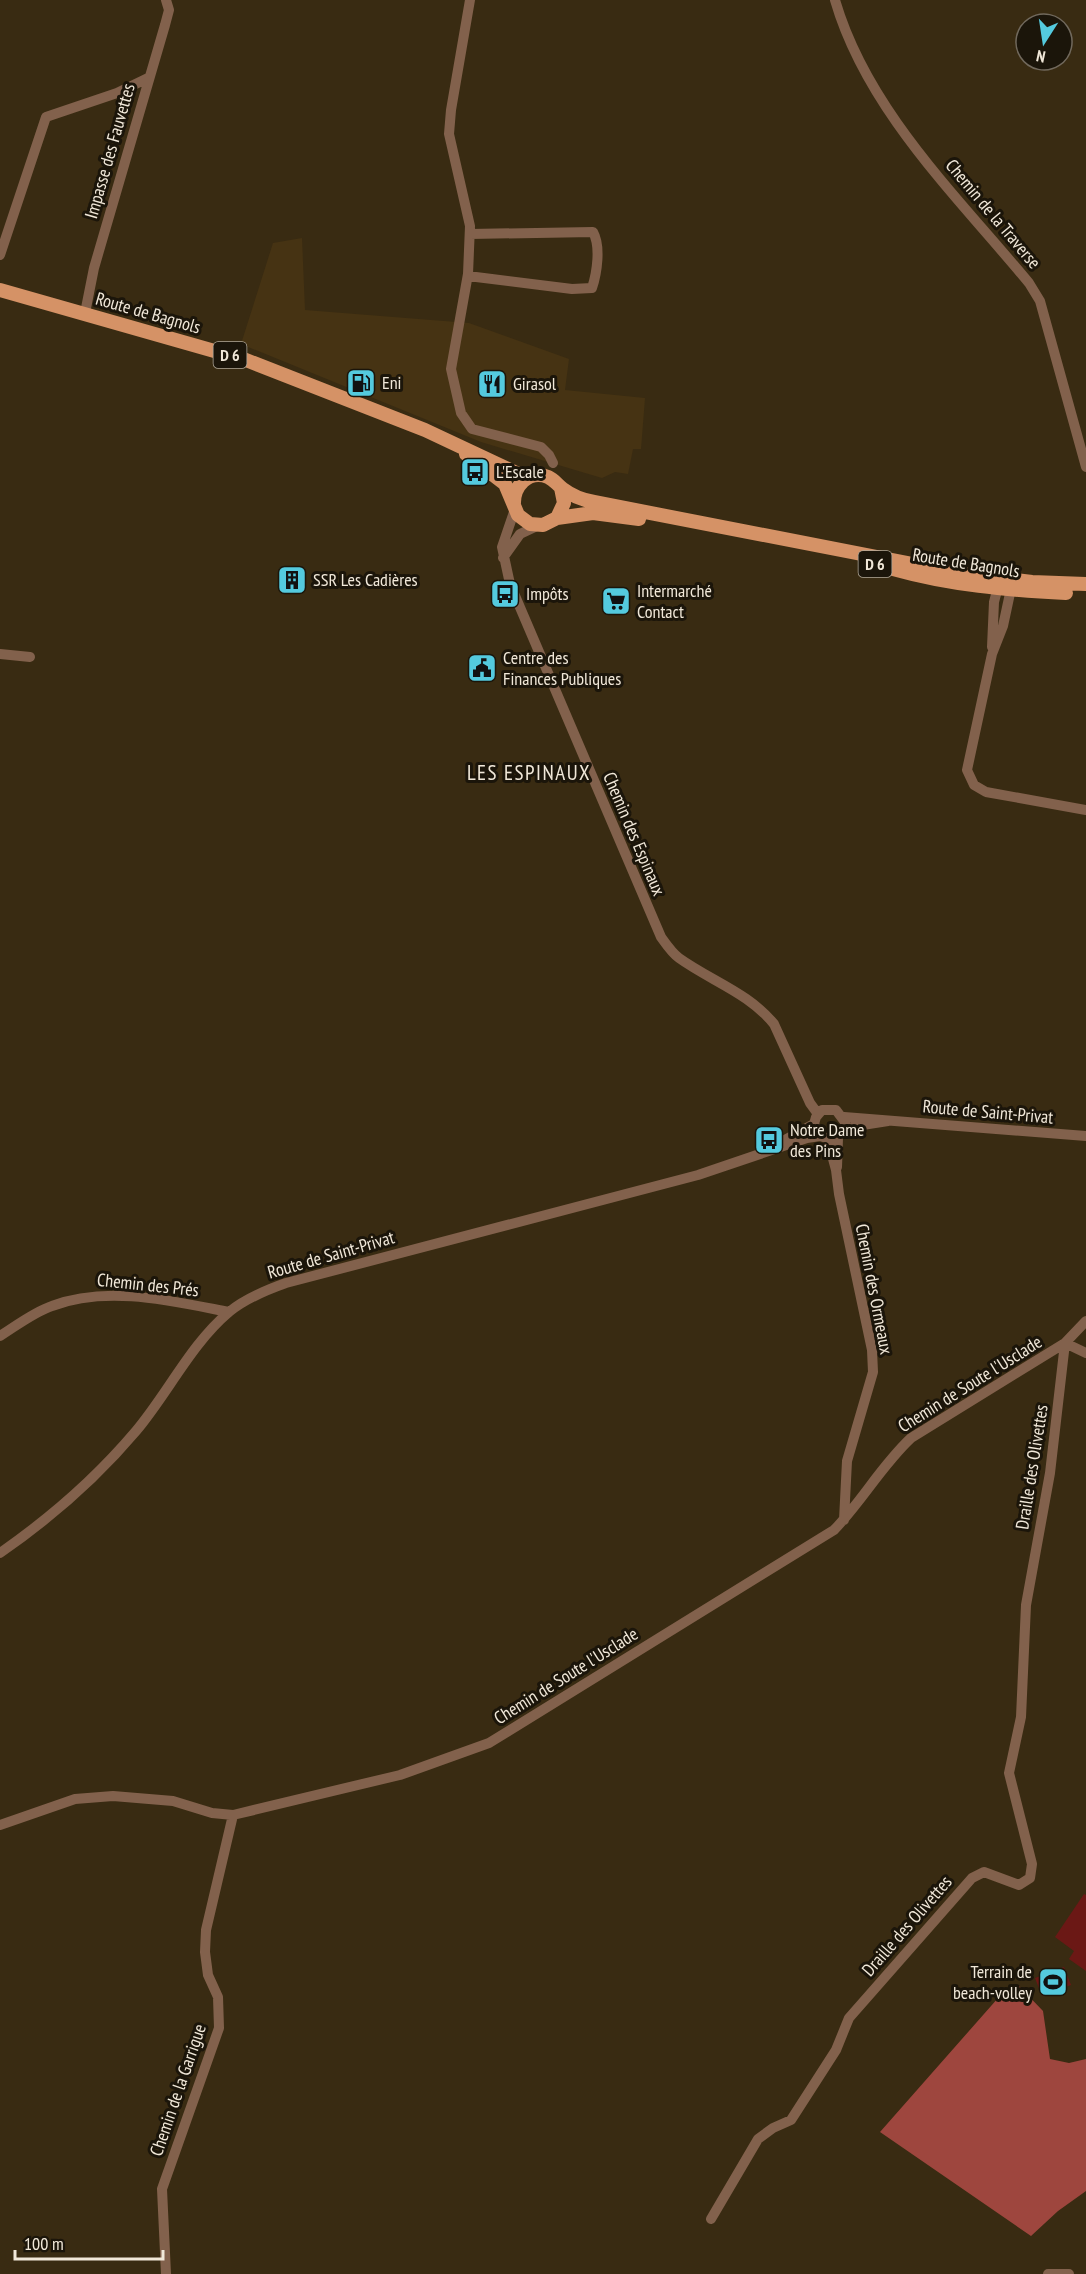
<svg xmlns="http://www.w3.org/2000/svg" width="1086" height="2274" viewBox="0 0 1086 2274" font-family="'PT Sans Narrow',sans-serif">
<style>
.built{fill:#463313}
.green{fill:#6b1815}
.forest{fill:#9e463e}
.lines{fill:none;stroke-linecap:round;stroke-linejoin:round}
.minor{stroke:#82614c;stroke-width:10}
.major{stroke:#d59266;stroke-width:14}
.labels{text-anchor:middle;stroke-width:6;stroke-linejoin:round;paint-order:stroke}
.shield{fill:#1b150a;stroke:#b1a99b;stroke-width:1.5}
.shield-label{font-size:16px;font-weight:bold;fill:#f1e8d9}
.street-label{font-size:18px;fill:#f1e8d9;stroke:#1b150a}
.poi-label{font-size:18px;fill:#f1e8d9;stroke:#1b150a;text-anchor:start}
.quarter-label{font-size:21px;letter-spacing:1.5px;fill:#f1e8d9;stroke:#1b150a}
</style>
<rect width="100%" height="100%" fill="#392b12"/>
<!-- built -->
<path class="built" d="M302 238 305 310 469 323 569 359 565 390 645 398 641 449H633L628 474 615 472 602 478 481 442 241 344 273 243Z"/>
<!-- green -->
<path class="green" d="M1084 1894 1086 1895V1971L1069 1959 1074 1951 1055 1937Z
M1064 1967 1071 1985 1042 1996 1035 1978Z"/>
<!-- forest -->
<path class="forest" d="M1019 1986 1043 2011 1050 2059 1069 2063 1086 2059V2191L1058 2211 1031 2236 880 2132 1006 1989Z"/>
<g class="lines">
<!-- minor -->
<path class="minor" d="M470 0 451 110 449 134 470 226 468 274 451 369 461 413 472 429 541 447 549 455 553 463
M835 0C867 110 957 196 1029 283L1040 301 1086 467
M0 255 46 117 117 93 148 78
M468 276 572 289 592 288C597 273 601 246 593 232L470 234
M85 313 94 268 165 25 169 10 166 0
M515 509 502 547 510 584 661 937C666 944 672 953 679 958 711 981 749 993 774 1024L810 1103 818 1114
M503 558 520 534 537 526
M1012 584 1003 626 992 654 967 770 974 785 986 792 1086 810
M992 647 994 602 999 583
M0 654 30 657
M844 1117 1086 1136
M820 1136 814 1124 816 1117 822 1110H836L845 1122
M785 1140 814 1124
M828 1140 836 1170 839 1194 872 1350 873 1372 847 1461 844 1520
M837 1167 838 1138
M0 1336C16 1326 34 1312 52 1306 107 1285 172 1301 229 1312
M0 1553C49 1519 98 1476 136 1431 168 1393 191 1344 229 1312 246 1298 266 1290 286 1283L698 1175 807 1138 820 1136 833 1140 844 1131 856 1126 888 1121
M0 1825 75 1799 113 1796 173 1801 212 1813 233 1815 400 1775 489 1743 834 1530C862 1501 882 1465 911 1438L1065 1343 1086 1353
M711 2219 758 2139 773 2128 791 2120 836 2050 849 2018 972 1878 984 1872 1019 1885 1030 1878 1032 1864 1009 1773 1021 1717 1026 1605 1050 1473 1065 1343 1086 1321
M166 2274 162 2189 219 2028 218 1997 208 1975 205 1952 206 1930 233 1815
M1048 2274H1069"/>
<!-- major -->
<path class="major" d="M0 290 246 360 425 430 527 478
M466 454 505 484 518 515 530 524 543 525 557 518 564 503 561 488
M514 505C513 487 528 469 548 477 555 480 557 485 563 489 572 496 583 500 594 502L959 573 1032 582 1086 584
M557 518 593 513 639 519
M893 569C950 585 1007 590 1066 593"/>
</g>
<!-- icons -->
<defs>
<g id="fuel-square" transform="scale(1.5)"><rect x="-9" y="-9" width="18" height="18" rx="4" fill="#54cade" stroke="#1b150a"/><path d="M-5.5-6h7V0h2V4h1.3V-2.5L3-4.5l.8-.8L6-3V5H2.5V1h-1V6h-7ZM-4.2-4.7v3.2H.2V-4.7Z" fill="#111"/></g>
<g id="restaurant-square" transform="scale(1.5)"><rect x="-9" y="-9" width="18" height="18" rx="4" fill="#54cade" stroke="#1b150a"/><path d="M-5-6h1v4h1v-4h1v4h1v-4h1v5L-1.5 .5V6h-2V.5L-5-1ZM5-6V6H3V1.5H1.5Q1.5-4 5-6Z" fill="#111"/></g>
<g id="bus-square" transform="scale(1.5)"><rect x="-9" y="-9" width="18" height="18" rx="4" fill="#54cade" stroke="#1b150a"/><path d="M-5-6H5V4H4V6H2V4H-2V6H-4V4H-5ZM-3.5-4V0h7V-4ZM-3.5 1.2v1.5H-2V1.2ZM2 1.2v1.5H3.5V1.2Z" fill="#111"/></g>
<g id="building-square" transform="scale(1.5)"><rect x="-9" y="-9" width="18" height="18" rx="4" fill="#54cade" stroke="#1b150a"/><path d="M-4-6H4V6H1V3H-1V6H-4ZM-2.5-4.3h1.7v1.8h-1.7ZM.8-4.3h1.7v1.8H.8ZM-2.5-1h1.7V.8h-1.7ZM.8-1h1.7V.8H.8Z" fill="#111"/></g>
<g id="supermarket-square" transform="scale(1.5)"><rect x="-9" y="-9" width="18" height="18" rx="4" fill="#54cade" stroke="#1b150a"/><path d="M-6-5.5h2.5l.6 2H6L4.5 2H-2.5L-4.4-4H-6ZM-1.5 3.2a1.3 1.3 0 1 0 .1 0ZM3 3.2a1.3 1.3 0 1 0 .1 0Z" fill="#111"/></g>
<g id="civic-square" transform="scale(1.5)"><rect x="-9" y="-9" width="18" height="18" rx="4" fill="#54cade" stroke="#1b150a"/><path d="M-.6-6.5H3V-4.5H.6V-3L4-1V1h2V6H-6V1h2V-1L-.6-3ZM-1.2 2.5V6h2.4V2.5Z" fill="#111"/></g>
<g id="stadium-square" transform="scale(1.5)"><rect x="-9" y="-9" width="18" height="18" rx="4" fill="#54cade" stroke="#1b150a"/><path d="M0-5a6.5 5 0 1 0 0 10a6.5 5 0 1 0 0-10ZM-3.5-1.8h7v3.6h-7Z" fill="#111"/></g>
</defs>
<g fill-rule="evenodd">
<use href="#fuel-square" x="361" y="383"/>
<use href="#restaurant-square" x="492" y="384"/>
<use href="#bus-square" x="475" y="472"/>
<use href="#building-square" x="292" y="580"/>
<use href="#bus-square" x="505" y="594"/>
<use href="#supermarket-square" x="616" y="601"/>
<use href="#civic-square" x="482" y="668"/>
<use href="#bus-square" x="769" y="1140"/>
<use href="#stadium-square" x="1053" y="1982"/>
</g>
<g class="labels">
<!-- shield labels -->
<g class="shield">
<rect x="213.5" y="342" width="33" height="26" rx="4.5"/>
<rect x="858.5" y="551" width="33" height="26" rx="4.5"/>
</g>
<g class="shield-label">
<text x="230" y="361">D 6</text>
<text x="875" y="570">D 6</text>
</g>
<!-- street labels -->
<g class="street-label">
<text transform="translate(110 151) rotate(-74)" y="6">Impasse des Fauvettes</text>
<text transform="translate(993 214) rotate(50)" y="6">Chemin de la Traverse</text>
<text transform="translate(148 313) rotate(16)" y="6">Route de Bagnols</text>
<text transform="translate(966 563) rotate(9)" y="6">Route de Bagnols</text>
<text transform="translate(634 834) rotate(67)" y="6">Chemin des Espinaux</text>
<text transform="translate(988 1112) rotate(5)" y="6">Route de Saint-Privat</text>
<text transform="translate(331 1255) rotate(-16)" y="6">Route de Saint-Privat</text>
<text transform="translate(148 1285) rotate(6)" y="6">Chemin des Prés</text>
<text transform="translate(874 1289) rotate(79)" y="6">Chemin des Ormeaux</text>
<text transform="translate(970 1384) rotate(-32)" y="6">Chemin de Soute l'Usclade</text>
<text transform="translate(1032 1467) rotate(-81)" y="6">Draille des Olivettes</text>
<text transform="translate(566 1676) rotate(-32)" y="6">Chemin de Soute l'Usclade</text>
<text transform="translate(907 1926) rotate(-49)" y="6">Draille des Olivettes</text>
<text transform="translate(178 2090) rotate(-71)" y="6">Chemin de la Garrigue</text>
</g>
<!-- poi labels -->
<g class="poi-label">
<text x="382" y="389">Eni</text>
<text x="513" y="390">Girasol</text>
<text x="496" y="478">L'Escale</text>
<text x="313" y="586">SSR Les Cadières</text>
<text x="637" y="597">Intermarché<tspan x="637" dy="21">Contact</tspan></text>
<text x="526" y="600">Impôts</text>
<text x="503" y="664">Centre des<tspan x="503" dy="21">Finances Publiques</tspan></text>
<text x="790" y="1136">Notre Dame<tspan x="790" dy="21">des Pins</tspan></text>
<text x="1032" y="1978" text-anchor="end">Terrain de<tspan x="1032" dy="21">beach-volley</tspan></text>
</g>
<!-- quarter labels -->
<g class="quarter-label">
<text x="529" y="780">LES ESPINAUX</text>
</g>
</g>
<!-- north arrow -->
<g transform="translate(1044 42) rotate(192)"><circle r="28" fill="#1b150a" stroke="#71695d" stroke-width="1.5"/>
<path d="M0-4.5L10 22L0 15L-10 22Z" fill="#54cade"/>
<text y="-9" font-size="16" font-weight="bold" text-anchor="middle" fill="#f1e8d9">N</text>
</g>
<!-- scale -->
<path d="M15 2250v9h148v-9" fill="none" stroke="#f1e8d9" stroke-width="3"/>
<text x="24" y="2250" font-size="18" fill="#f1e8d9" stroke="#1b150a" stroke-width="4.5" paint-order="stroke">100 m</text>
</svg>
